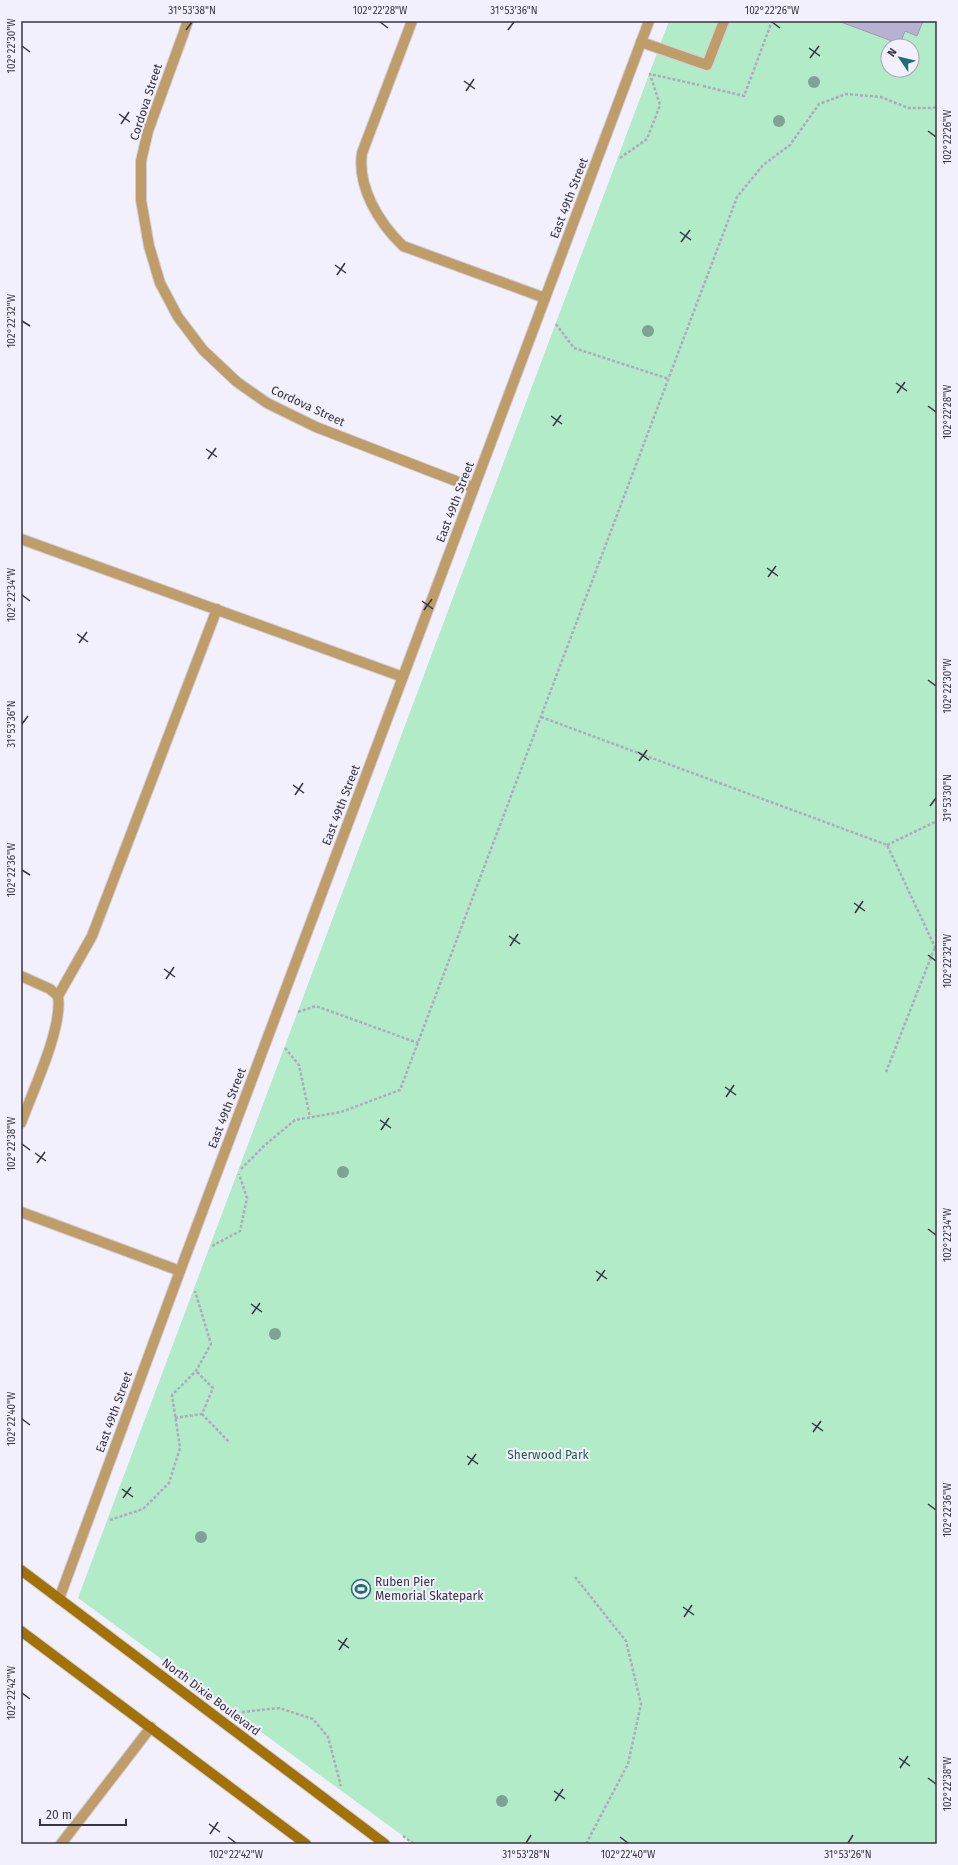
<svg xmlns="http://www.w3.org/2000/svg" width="958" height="1865" viewBox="0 0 958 1865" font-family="'Fira Sans',sans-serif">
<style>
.green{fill:#b2ebc8;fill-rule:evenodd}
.building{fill:#b9b1d2;stroke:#a099b8}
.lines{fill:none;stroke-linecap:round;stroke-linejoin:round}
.lane-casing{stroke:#d1cedb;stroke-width:12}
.street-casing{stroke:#d1cedb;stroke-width:12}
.secondary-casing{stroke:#d1cedb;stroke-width:12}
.path{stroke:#aeabb8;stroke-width:2.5;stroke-dasharray:3 2;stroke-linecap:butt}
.lane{stroke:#be9d68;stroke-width:10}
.street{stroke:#be9d68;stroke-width:10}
.secondary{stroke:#a37206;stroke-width:10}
.tree{fill:#7ea295}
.ticks{fill:none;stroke:#383542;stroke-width:1.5}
.labels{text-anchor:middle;stroke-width:4;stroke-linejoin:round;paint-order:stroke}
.street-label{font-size:12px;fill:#383542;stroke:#f3f0fd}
.park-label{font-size:12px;fill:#1e6240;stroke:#f3f0fd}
.poi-label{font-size:12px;fill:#383542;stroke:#f3f0fd;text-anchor:start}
.neatline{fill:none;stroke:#383542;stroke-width:1.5}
.ticks-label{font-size:10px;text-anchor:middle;fill:#383542}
</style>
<rect width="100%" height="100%" fill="#f3f0fd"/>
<!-- green -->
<path class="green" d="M669 21H937V1844H414L78 1598ZM888 46H912V70H888Z"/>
<!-- building -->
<path class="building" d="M838 21H923L917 36 905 31 900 44Z"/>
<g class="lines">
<!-- lane casing -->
<g class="lane-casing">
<path id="lane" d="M412 21 362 153C357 187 379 223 403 246L545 298
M641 42 707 65 724 21
M21 539 403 677
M21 976 50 989 58 996C63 1028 33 1090 21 1123
M58 996 92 936 217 609
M21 1212 180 1271"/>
</g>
<!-- street casing -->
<g class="street-casing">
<path id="street" d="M188 21 148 131 141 161V200L149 246 160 283 178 317 203 350 237 382 267 403 316 427 474 488
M59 1599 180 1271 649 21
M61 1844 151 1727"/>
</g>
<!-- secondary casing -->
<g class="secondary-casing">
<path id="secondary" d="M21 1570 385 1844
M21 1631 306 1844"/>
</g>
<!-- path -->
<path class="path" d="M703 86 744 96 772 21
M620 158 647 139 660 105 650 74 699 85
M556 324 574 348 669 379
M541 717 887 845 935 947 937 946
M887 845 937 821
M298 1012 316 1006 418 1043
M285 1048 299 1065 310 1117
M886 1072 935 947
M241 1169 265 1145 295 1120 341 1112 400 1090 737 197 763 165 790 145 819 104 846 94 881 97 908 108H933L937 106
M212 1246 240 1231 247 1198 239 1174
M202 1414 230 1443
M175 1418 202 1414 213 1388 196 1371
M110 1520 143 1509 169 1483 180 1448 172 1395 196 1371 211 1344 195 1291
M575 1577 626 1641 641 1704 628 1764 586 1844
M242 1712 279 1708 313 1719 328 1737 341 1786
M403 1836 414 1844"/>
<!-- lane -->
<use href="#lane" class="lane"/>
<!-- street -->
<use href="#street" class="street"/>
<!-- secondary -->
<use href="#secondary" class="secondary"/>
</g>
<!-- trees -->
<g class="tree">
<circle cx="814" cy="82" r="6"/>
<circle cx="779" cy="121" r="6"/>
<circle cx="648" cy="331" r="6"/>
<circle cx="343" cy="1172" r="6"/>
<circle cx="275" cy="1334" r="6"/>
<circle cx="201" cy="1537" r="6"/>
<circle cx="502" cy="1801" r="6"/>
</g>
<!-- ticks -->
<path class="ticks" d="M380 22 388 28M772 22 780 28M186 30 192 22M508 30 514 22M22 46 30 52M809 48 820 56M810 58 819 46M464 81 475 89M466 91 474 79M119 114 130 122M121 124 129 112M928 131 936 137M680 232 691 240M681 242 690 230M335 265 346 273M337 275 345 263M22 321 30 326M896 383 907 391M897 393 905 382M928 406 936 412M551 416 562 424M553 426 561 415M206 449 217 457M208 459 216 448M767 568 778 576M768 577 776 566M22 595 30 601M422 601 433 609M424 610 432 599M77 634 88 642M79 643 87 632M928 680 936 686M22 724 28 716M638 752 649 760M639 761 647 750M293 785 304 793M295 795 303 783M930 806 936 798M22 870 30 875M854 903 865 911M855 913 863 901M509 936 520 944M510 946 518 934M928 955 936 961M164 969 175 977M166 979 174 967M725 1087 736 1095M726 1097 734 1085M380 1120 391 1128M381 1130 389 1118M22 1144 30 1150M35 1153 46 1161M37 1163 45 1152M928 1229 936 1235M596 1271 607 1279M597 1281 605 1270M251 1304 262 1312M252 1314 260 1303M22 1419 30 1425M812 1423 823 1431M813 1432 821 1421M467 1456 478 1464M468 1465 476 1454M122 1489 133 1497M123 1498 131 1487M928 1504 936 1510M683 1607 694 1615M684 1617 692 1605M338 1640 349 1648M339 1650 347 1638M22 1693 30 1699M899 1758 910 1766M900 1768 908 1756M928 1778 936 1784M554 1791 565 1799M555 1801 563 1789M209 1824 220 1832M210 1834 218 1822M228 1837 236 1843M620 1837 628 1843M526 1843 531 1835M848 1843 853 1835"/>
<!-- icons -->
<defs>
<g id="stadium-ring" transform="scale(1)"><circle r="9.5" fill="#f3f0fd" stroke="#216d71" stroke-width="1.5"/><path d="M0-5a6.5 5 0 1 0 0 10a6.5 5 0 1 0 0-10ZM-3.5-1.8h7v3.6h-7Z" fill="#216d71"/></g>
</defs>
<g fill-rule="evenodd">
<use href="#stadium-ring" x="361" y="1589"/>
</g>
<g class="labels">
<!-- street labels -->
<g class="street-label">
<text transform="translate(146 102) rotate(-72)" y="4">Cordova Street</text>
<text transform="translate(569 198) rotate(-69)" y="4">East 49th Street</text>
<text transform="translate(308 406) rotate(25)" y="4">Cordova Street</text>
<text transform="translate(455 502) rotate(-69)" y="4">East 49th Street</text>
<text transform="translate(341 805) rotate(-69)" y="4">East 49th Street</text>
<text transform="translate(227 1108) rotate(-69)" y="4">East 49th Street</text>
<text transform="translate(114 1412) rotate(-70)" y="4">East 49th Street</text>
<text transform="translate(211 1697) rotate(37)" y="4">North Dixie Boulevard</text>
</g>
<!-- park labels -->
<g class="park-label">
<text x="548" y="1459">Sherwood Park</text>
</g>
<!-- poi labels -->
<g class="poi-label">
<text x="375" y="1586">Ruben Pier<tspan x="375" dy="14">Memorial Skatepark</tspan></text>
</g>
</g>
<!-- border -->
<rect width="958" height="1865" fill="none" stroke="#f3f0fd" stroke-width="44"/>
<!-- north arrow -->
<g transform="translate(900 58) rotate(305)"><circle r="19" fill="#f3f0fd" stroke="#a8a5b2"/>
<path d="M0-3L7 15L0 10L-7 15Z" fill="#216d71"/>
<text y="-6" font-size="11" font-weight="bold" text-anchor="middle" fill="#383542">N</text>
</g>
<!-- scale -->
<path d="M40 1819v6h86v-6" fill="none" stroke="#383542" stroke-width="2"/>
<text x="46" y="1819" font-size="12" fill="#383542" stroke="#f3f0fd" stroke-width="3" paint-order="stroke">20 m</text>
<rect x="22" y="22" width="914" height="1821" class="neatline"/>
<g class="ticks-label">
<text x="192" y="14">31°53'38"N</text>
<text x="380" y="14">102°22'28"W</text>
<text x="514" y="14">31°53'36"N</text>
<text x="772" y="14">102°22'26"W</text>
<text transform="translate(11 46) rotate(-90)" y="4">102°22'30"W</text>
<text transform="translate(947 137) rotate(-90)" y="4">102°22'26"W</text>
<text transform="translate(11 321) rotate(-90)" y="4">102°22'32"W</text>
<text transform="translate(947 412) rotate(-90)" y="4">102°22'28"W</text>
<text transform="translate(11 595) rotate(-90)" y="4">102°22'34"W</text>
<text transform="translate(947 686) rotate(-90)" y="4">102°22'30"W</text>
<text transform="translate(11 724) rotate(-90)" y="4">31°53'36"N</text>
<text transform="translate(947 798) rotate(-90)" y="4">31°53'30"N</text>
<text transform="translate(11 870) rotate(-90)" y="4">102°22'36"W</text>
<text transform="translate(947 961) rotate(-90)" y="4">102°22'32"W</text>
<text transform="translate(11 1144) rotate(-90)" y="4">102°22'38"W</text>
<text transform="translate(947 1235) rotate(-90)" y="4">102°22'34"W</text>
<text transform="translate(11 1419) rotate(-90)" y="4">102°22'40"W</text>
<text transform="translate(947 1510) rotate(-90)" y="4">102°22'36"W</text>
<text transform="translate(11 1693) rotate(-90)" y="4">102°22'42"W</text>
<text transform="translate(947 1784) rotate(-90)" y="4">102°22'38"W</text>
<text x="236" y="1858">102°22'42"W</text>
<text x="526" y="1858">31°53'28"N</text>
<text x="628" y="1858">102°22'40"W</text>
<text x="848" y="1858">31°53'26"N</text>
</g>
</svg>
